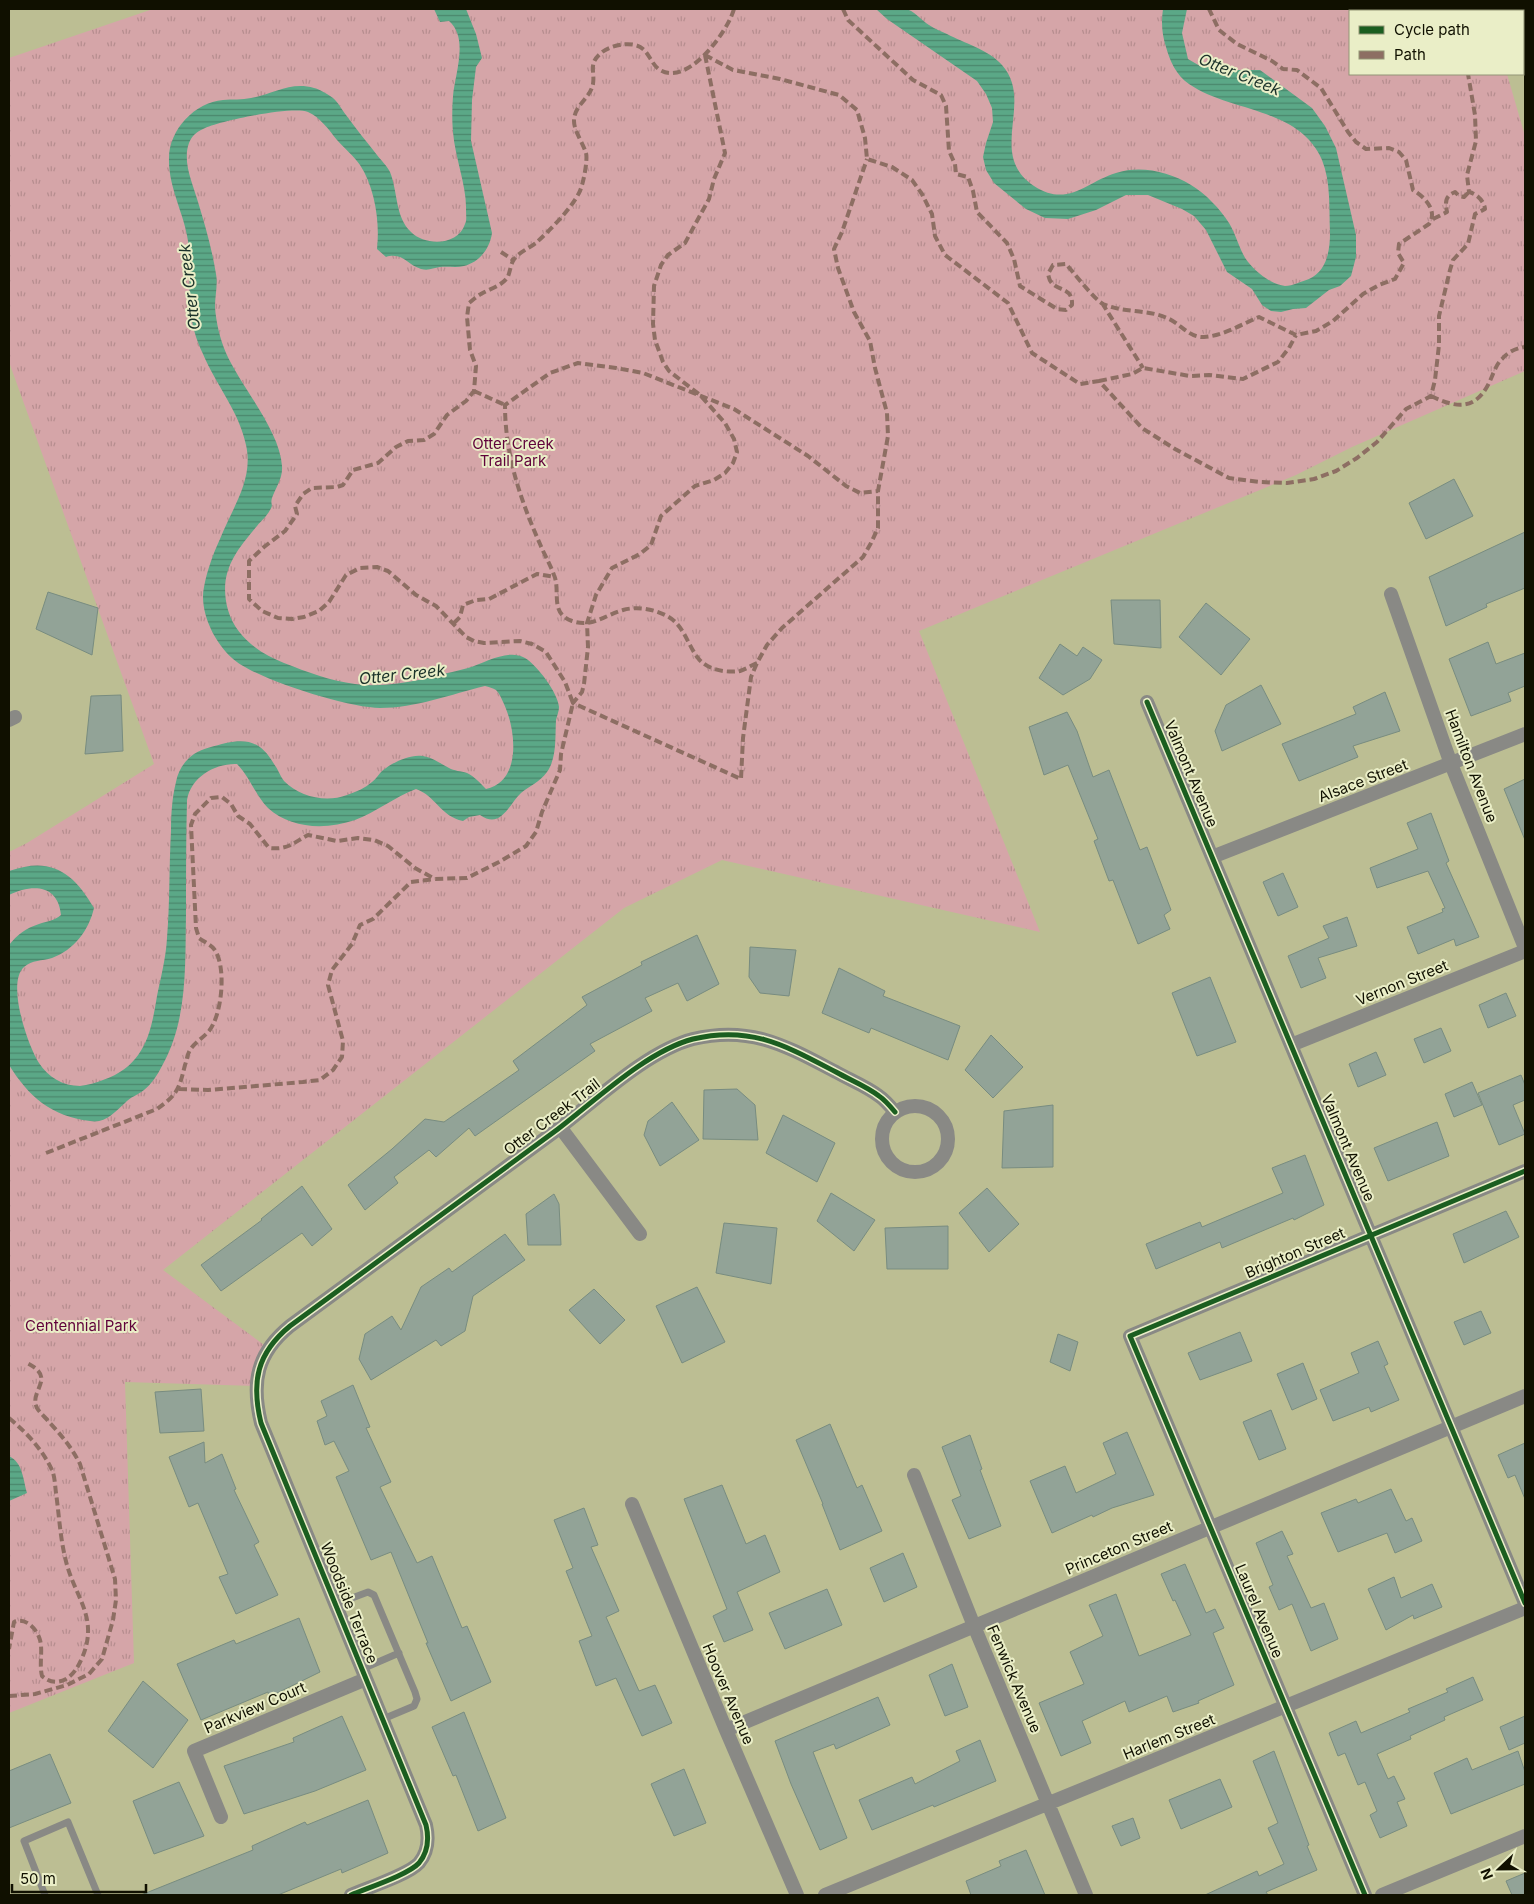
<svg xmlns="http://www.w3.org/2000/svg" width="1534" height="1904" viewBox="0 0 1534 1904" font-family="Inter,sans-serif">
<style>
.grass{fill:url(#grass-tufts)}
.water{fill:url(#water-rules)}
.building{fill:#92a397;stroke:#788c80}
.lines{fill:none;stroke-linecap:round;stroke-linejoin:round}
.service{stroke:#898985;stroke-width:7}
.minor{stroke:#898985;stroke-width:14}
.quiet{stroke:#8d6e63;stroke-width:4;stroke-dasharray:8 4;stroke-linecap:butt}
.cycleway-casing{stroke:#eaeec7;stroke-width:8}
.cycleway{stroke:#1b5e20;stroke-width:5}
.labels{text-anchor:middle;stroke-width:4;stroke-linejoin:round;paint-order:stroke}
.park-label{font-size:15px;fill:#60023b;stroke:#eaeec7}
.street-label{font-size:15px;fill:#101000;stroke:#eaeec7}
.water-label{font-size:16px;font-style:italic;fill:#1b322a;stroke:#eaeec7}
</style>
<defs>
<pattern id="grass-tufts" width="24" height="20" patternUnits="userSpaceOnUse" patternTransform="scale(1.25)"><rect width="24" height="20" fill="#d5a5a8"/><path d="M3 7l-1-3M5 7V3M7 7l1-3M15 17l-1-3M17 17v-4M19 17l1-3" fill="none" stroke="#b68d8f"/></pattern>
<pattern id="water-rules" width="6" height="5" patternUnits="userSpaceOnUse" patternTransform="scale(1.25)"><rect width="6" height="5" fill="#5ba887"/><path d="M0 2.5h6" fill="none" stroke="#4a876c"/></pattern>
</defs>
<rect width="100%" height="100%" fill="#bcbe93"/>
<!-- grass -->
<path class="grass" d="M153 9H1525V49L1523 50V11H1350V74H1507L1525 136V371L1352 447 1296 475 919 631 1040 932 722 860 624 908 163 1270 268 1348 256 1386 125 1382 134 1663 9 1713V852L27 843 154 764 9 362V58Z"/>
<!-- water -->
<path class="water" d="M434 9H466L476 34 482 58 476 67 472 100 471 141 492 233C490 248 480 262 464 266 456 268 448 266 440 267 433 268 429 271 421 269 407 265 403 252 386 257L377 249C380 222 375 188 360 165 354 156 344 148 337 140 329 130 320 117 308 112 291 106 219 121 203 129 196 132 192 136 189 143 182 162 193 184 198 202 205 225 212 249 216 274 218 284 215 296 215 307 216 322 220 339 226 353 241 387 280 430 282 466 283 478 276 487 272 498 270 505 274 504 270 510 267 516 261 521 257 526 235 552 218 573 228 610 236 637 259 653 284 663 307 672 331 681 355 684 393 689 431 677 468 668 485 663 508 648 525 658 537 665 558 693 559 707 559 711 557 716 556 720 555 737 557 758 547 772 540 782 529 786 521 793 509 804 501 830 480 815L469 817 463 821C440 816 436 796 416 789 395 797 376 812 355 820 326 830 291 829 268 808 255 795 250 777 237 764 215 763 191 777 187 800 186 838 186 876 186 914 185 965 188 1020 162 1066 158 1074 151 1085 144 1090 138 1095 130 1097 125 1103 115 1112 105 1124 90 1121 51 1116 29 1097 9 1065V945C17 935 26 928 39 924 47 921 54 921 61 915 58 884 32 884 9 895V871C51 856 73 872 94 908 89 930 74 950 52 958 42 961 32 960 24 967 6 983 28 1046 39 1063 48 1077 63 1086 80 1086 88 1085 96 1083 103 1080 144 1066 151 1034 157 996 161 977 166 957 167 938 170 903 169 866 171 831 171 815 172 798 176 782 178 771 184 761 194 754 203 748 215 746 226 743 249 738 262 743 274 764 278 769 280 776 284 781 300 797 326 803 347 795 356 792 365 788 372 782 376 779 379 774 382 771 393 762 413 752 427 757 435 759 441 764 449 768 454 771 461 771 467 773 475 777 480 783 486 789 522 781 516 730 504 704 502 700 500 694 496 690 493 688 489 687 485 686 452 694 415 708 380 708 349 708 254 679 232 658 214 642 199 611 204 587 207 571 213 554 220 539 232 508 254 480 246 445 239 411 216 385 203 354 196 340 191 322 190 306 188 284 192 263 188 241 184 213 168 187 169 158 169 130 195 102 223 100 232 99 242 100 251 98 273 94 291 81 314 88 319 89 329 95 333 98 338 102 342 110 346 115 356 129 367 142 377 155 381 160 387 166 390 172 398 192 395 217 411 232 425 246 458 246 465 224 467 220 466 215 466 210 467 187 455 158 453 132 452 121 452 108 453 96 455 74 469 38 449 21L440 22Z
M876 9C885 9 896 7 905 9 914 10 922 21 929 25 935 29 941 31 947 34 964 43 989 50 1002 65 1035 102 986 154 1034 186 1068 208 1086 182 1116 173 1141 165 1169 172 1191 185 1205 193 1221 210 1229 223 1235 233 1238 244 1243 254 1249 267 1270 285 1285 286 1293 286 1302 281 1309 279 1327 271 1330 250 1330 233 1329 209 1331 182 1322 160 1299 107 1229 112 1189 84 1176 75 1170 61 1166 47 1162 34 1161 23 1163 9H1187L1182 33 1188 59 1200 66 1233 70H1260L1312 108 1325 126 1336 148 1356 235V257L1351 276 1340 286 1329 290 1306 308 1293 309 1281 312 1271 311 1262 305 1252 289 1227 272 1206 230 1194 216 1182 209 1148 195H1126L1096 210 1068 219 1045 218 1026 209 994 183 986 170 983 157 986 143 993 122 992 108 986 94 977 81 887 19Z
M9 1456C23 1463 23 1479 27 1493L9 1501Z"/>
<!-- building -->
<path class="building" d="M1454 479 1473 516 1426 539 1409 503Z
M1525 532V588L1486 604 1487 607 1446 626 1429 577Z
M48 592 98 608 92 655 36 629Z
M1111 600H1160L1161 648 1114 644Z
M1206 603 1250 639 1221 675 1179 637Z
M1488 642 1496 664 1525 653V686L1508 693 1511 701 1471 716 1449 659Z
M1060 644 1077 656 1083 647 1102 660 1090 679 1063 695 1039 678Z
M1261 685 1281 724 1222 751 1215 731 1226 705Z
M1385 692 1400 731 1353 746 1358 757 1299 781 1282 744 1356 714 1353 707Z
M121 695 123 751 85 754 91 696Z
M1067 712 1077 731 1093 777 1109 770 1140 850 1147 847 1171 910 1164 915 1170 929 1138 944 1113 880 1109 881 1094 841 1098 839 1068 765 1044 775 1029 727Z
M1525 779V840L1504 789Z
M1431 813 1449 861 1446 863 1479 937 1456 946 1454 939 1418 954 1407 927 1443 912 1442 909 1445 908 1428 871 1377 888 1370 868 1418 849 1407 823Z
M1283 873 1298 907 1278 916 1263 882Z
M1347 917 1357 946 1318 958 1326 978 1301 988 1288 956 1329 938 1323 926Z
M697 935 719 984 687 1001 678 983 645 998 652 1011 590 1044 595 1051 475 1136 469 1128 436 1157 429 1150 394 1177 398 1183 365 1210 348 1185 392 1149 425 1119 444 1122 519 1070 513 1061 587 1005 582 997 642 965 641 962Z
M750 947 796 950 789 996 760 993 749 977Z
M839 968 885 991 883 996 960 1026 948 1060 871 1028 869 1033 822 1013Z
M1210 977 1236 1042 1197 1056 1172 993Z
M1506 993 1516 1016 1488 1028 1479 1005Z
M1441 1028 1451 1051 1424 1063 1414 1039Z
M991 1035 1023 1067 993 1098 965 1070Z
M1376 1052 1386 1075 1358 1087 1349 1064Z
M1521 1075 1525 1085V1100L1513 1105 1525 1134 1499 1145 1478 1093Z
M1472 1082 1482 1105 1454 1117 1445 1094Z
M737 1089 755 1105 758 1140 703 1139 704 1090Z
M672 1102 699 1140 660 1166 644 1135 648 1121Z
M1053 1105V1167L1002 1168 1004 1111Z
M783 1115 835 1143 817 1182 766 1153Z
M1437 1122 1449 1156 1388 1181 1374 1148Z
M1305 1155 1324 1205 1294 1220 1293 1218 1222 1248 1220 1242 1156 1269 1146 1244 1200 1222 1202 1227 1283 1193 1272 1168Z
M302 1186 332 1229 312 1246 302 1233 221 1291 201 1265 262 1220 261 1219Z
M987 1188 1019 1224 989 1252 959 1213Z
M831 1193 875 1220 854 1251 817 1221Z
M554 1194 559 1204 561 1245H528L526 1214Z
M1506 1211 1519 1237 1464 1263 1453 1234Z
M724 1223 777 1228 771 1284 716 1273Z
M948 1226V1269H887L885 1228Z
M505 1234 525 1260 473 1296 465 1331 441 1346 436 1340 371 1380 359 1359 365 1334 392 1316 401 1330 421 1287 449 1268 452 1272Z
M697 1287 725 1342 682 1363 656 1306Z
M594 1289 625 1320 600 1344 569 1310Z
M1481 1311 1491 1333 1464 1345 1454 1322Z
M1240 1332 1252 1361 1200 1380 1188 1353Z
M1058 1334 1078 1342 1070 1371 1050 1362Z
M1378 1341 1388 1364 1384 1366 1399 1400 1371 1412 1369 1407 1333 1421 1320 1390 1359 1373 1351 1353Z
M1303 1363 1317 1399 1292 1410 1277 1374Z
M353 1385 370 1427 366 1428 391 1482 380 1487 417 1563 432 1556 462 1628 467 1626 491 1682 451 1701 426 1643H428L391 1552 371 1560 336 1477 349 1471 334 1441 325 1445 317 1421 327 1416 321 1401Z
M201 1389 204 1431 160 1433 155 1392Z
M1271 1410 1286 1449 1259 1460 1243 1422Z
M830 1424 857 1488 862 1485 882 1531 840 1550 822 1504H823L796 1440Z
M1127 1432 1154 1495 1112 1508 1093 1517 1092 1515 1052 1533 1030 1481 1065 1466 1076 1493 1116 1474 1103 1443Z
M970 1435 982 1469 980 1470 1001 1526 969 1539 952 1500 961 1496 942 1447Z
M204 1442 205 1463 222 1454 236 1489 234 1490 259 1542 254 1545 278 1595 236 1614 219 1577 228 1574 198 1503 189 1507 169 1457Z
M1525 1443V1499L1515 1475 1508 1478 1498 1455Z
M722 1485 746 1544 765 1535 780 1572 737 1592 753 1630 724 1642 713 1616 727 1609 684 1499Z
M1391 1489 1406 1521 1412 1518 1422 1541 1395 1553 1387 1533 1338 1552 1321 1513 1356 1499 1358 1503Z
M584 1508 598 1545 591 1547 619 1611 606 1617 639 1691 655 1685 672 1723 642 1736 616 1678 596 1686 579 1641 592 1636 566 1571 573 1568 554 1520Z
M1282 1531 1293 1554 1287 1556 1311 1608 1324 1603 1338 1639 1311 1651 1292 1604 1279 1610 1269 1587 1273 1585 1256 1543Z
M903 1553 917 1587 884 1602 870 1568Z
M1185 1564 1206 1613 1215 1609 1224 1628 1213 1633 1234 1685 1198 1701 1199 1703 1173 1712 1167 1696 1129 1712 1125 1701 1082 1721 1091 1743 1061 1756 1039 1703 1084 1684 1070 1652 1103 1636 1089 1605 1116 1594 1139 1656 1191 1635 1175 1600 1173 1601 1161 1574Z
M1394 1577 1401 1598 1432 1584 1442 1607 1414 1619 1413 1615 1386 1630 1368 1589Z
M827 1589 842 1625 785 1649 769 1613Z
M299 1618 320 1672 269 1697 268 1692 201 1720 177 1664 234 1640 236 1644Z
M952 1664 968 1707 945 1716 929 1675Z
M1473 1677 1483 1700 1444 1717 1445 1720 1410 1736 1411 1739 1377 1754 1388 1779 1394 1776 1405 1799 1397 1802 1407 1826 1380 1838 1370 1815 1377 1811 1365 1782 1358 1785 1345 1753 1338 1756 1329 1733 1356 1721 1361 1733 1410 1712 1408 1709 1448 1692 1446 1689Z
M143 1681 188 1720 153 1768 108 1731Z
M878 1697 890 1725 836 1749 834 1744 813 1752 847 1838 820 1850 791 1784 775 1741Z
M464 1712 506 1818 478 1831 456 1775 453 1776 432 1727Z
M342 1716 366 1770 315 1791 244 1814 224 1766 294 1742 293 1738Z
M1525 1716V1743L1509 1750 1500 1727Z
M980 1740 996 1781 934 1807 933 1805 872 1830 859 1800 912 1777 915 1784 960 1761 956 1751Z
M1274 1751 1309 1845 1307 1846 1317 1870 1266 1892 1268 1895H1205L1257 1871 1259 1876 1284 1864 1268 1828 1278 1823 1253 1761Z
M1518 1751 1525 1772V1784L1451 1814 1434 1773 1467 1758 1472 1770Z
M50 1754 71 1803 9 1828V1771Z
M684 1769 706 1823 674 1836 651 1784Z
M1220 1779 1232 1807 1181 1829 1169 1800Z
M179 1782 204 1836 154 1854 133 1801Z
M368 1800 388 1853 342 1873 341 1869 278 1895H141L253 1850 252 1846 305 1822 307 1825Z
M1133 1818 1140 1838 1121 1846 1112 1826Z
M1026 1850 1045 1895H971L966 1881 1001 1866 999 1861Z
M1525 1873V1895H1512L1506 1881Z"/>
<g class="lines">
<!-- service -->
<path class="service" d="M336 1604 368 1592 374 1595 415 1692 417 1699 414 1706 383 1719
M362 1669 399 1653
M45 1895 24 1841 68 1822 98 1895"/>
<!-- minor -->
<path class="minor" d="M1391 594 1451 764 1525 948
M1147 702 1525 1603
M9 720 15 717
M1212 857 1525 734
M1291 1045 1525 951
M882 1139a33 33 0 1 1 66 0a33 33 0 1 1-66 0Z
M560 1127 640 1234
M914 1475 974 1626 1086 1895
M632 1504 726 1730 797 1895
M726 1730 1525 1396
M221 1817 194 1751 366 1679
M351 1895C367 1888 408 1875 419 1863 428 1852 429 1838 426 1825L261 1423C251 1382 257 1353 290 1326 379 1260 469 1195 558 1129 596 1100 647 1051 693 1039 751 1025 786 1046 836 1072 850 1080 866 1086 879 1096 885 1100 890 1106 895 1112
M825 1895 1525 1608
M1365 1895 1130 1336 1525 1171
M1382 1895 1525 1836"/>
<!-- quiet -->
<path class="quiet" d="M843 9 848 20 913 80 941 95 946 106 949 151 955 164 956 174 968 177 973 191 977 212 1007 243 1014 259 1020 286 1057 309 1066 310 1072 305C1073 287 1059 292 1051 282 1049 280 1049 277 1048 274L1053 265 1066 264C1074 273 1094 299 1103 304 1123 313 1147 309 1167 318 1180 323 1189 338 1204 337 1223 336 1242 324 1259 317L1296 335 1316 331 1333 321 1363 294 1379 285 1395 279 1404 263 1398 253 1399 244 1429 224C1438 211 1425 197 1413 190L1406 160 1399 152 1389 148 1366 149 1356 142 1348 132 1321 88 1297 70 1283 69 1272 61 1237 44 1219 30 1209 9
M1432 9 1435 11
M705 55 725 153 714 179 709 199 685 243 668 255 661 265 654 286 653 324 655 340 663 362 669 371 700 395 725 423 734 439 737 452 733 463 725 473 714 480 695 486 661 516 651 545 640 554 612 568 596 595 587 623 588 647 584 684 582 692 573 703 741 779 743 738 751 677 757 663 767 645 782 628 863 557 871 543 878 528V491L888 436 887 413 875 368 870 341 854 312 838 268 834 249 842 232 867 159
M705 55 733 70 780 79 839 95 857 110 865 138 867 159 892 167 912 180 922 194 932 214 935 236 945 255 1008 303 1032 353 1080 384 1099 381 1142 428 1175 449 1229 478 1259 482 1287 483 1314 479 1336 471 1357 458 1377 442 1406 409 1431 396 1435 380 1439 345V316L1450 270 1453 260 1468 244 1475 214 1485 209C1484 201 1477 194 1469 192L1467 175 1476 141 1475 115 1468 74
M1433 219 1447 212C1445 202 1445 196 1455 192L1459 196 1464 197 1469 192
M501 252 513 260
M1102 303 1143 368
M1099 381 1132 374 1143 368 1190 376 1209 375 1243 379 1278 362 1289 348 1296 335
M474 391 505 405
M1431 396C1456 408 1475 411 1489 383 1493 375 1496 364 1502 359 1508 352 1516 348 1525 347
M454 623 460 617 463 605 476 600 489 599 537 574 555 577
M757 663C752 665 746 669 740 671 726 673 707 670 698 658 687 644 684 625 667 616 654 609 637 606 623 610 605 615 592 628 572 621 549 613 561 591 554 575 550 564 544 554 540 544 520 499 505 454 505 405L550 373 578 363 616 368 643 373 734 409 808 456 846 486 860 493 878 491
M179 1089 208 1090 303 1082 320 1080 333 1070 342 1057 343 1041 328 985 332 970 352 944 360 925 373 919 411 882 435 879
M46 1153 157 1109C178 1094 179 1089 185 1065 187 1060 187 1055 190 1050 195 1042 203 1038 209 1031 222 1015 227 966 214 949 211 945 203 941 199 938L196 928 191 825 195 814 211 798 222 797 231 804 238 816 250 824 269 848C288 850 293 843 308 835L337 841 358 838 374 840 388 846 415 868 435 879 467 878 499 862 526 846 536 832 542 812 560 770 561 754 573 703 565 682 546 652 532 644 520 641 484 643 474 641 466 637 436 606 416 595 388 571 377 567 360 568 346 575 329 602 319 611 304 617 292 619 278 618 262 611 249 599V561L264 547 285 531 297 514 295 506 303 494 312 488 337 487 343 485 353 470 378 463 396 447 408 441 424 440 434 434 447 415 466 401 474 391 476 366 470 350 467 317 469 303C473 300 477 296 481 294 489 289 500 287 507 278 510 274 510 266 513 261 517 253 530 248 537 242 551 229 570 210 579 193 583 186 588 160 586 153 583 143 574 131 574 121 574 105 590 99 593 84 595 71 588 64 601 53 610 45 633 40 643 49 650 55 652 65 660 70 688 87 728 31 734 9
M9 1418C27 1433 42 1449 52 1470 55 1477 55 1486 56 1493 59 1514 60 1536 65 1557 73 1596 100 1616 82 1658 78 1667 74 1674 66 1679 57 1684 49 1682 42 1676 39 1664 43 1651 40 1640 37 1629 26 1617 14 1622L9 1649
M9 1696 35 1694 67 1685 89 1674 102 1659 113 1620 116 1600 115 1579 80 1464C72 1448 62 1436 50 1423 46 1418 40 1413 37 1408 28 1390 59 1378 25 1362"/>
<!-- cycleway casing -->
<g class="cycleway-casing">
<path id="cycleway" d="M1147 702 1525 1603
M351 1895C367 1888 408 1875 419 1863 428 1852 429 1838 426 1825L261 1423C251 1382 257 1353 290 1326 379 1260 469 1195 558 1129 596 1100 647 1051 693 1039 751 1025 786 1046 836 1072 850 1080 866 1086 879 1096 885 1100 890 1106 895 1112
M1365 1895 1130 1336 1525 1171"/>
</g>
<!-- cycleway -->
<use href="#cycleway" class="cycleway"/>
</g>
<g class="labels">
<!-- park labels -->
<g class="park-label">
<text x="513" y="449">Otter Creek<tspan x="513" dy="17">Trail Park</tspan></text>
<text x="81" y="1331">Centennial Park</text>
</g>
<!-- street labels -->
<g class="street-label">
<text transform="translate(1471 766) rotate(69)" y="5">Hamilton Avenue</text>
<text transform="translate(1191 774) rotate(67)" y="5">Valmont Avenue</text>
<text transform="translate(1363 781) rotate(-21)" y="5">Alsace Street</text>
<text transform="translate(1402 983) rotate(-22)" y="5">Vernon Street</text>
<text transform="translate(552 1117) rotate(-37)" y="5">Otter Creek Trail</text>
<text transform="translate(1348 1148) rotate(67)" y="5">Valmont Avenue</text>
<text transform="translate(1295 1253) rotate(-23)" y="5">Brighton Street</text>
<text transform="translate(1119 1548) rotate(-23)" y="5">Princeton Street</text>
<text transform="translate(349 1603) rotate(68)" y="5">Woodside Terrace</text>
<text transform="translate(1259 1611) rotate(67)" y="5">Laurel Avenue</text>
<text transform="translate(1014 1679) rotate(67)" y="5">Fenwick Avenue</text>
<text transform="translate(728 1694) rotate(67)" y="5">Hoover Avenue</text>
<text transform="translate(255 1708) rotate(-23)" y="5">Parkview Court</text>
<text transform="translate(1169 1737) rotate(-22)" y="5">Harlem Street</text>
</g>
<!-- water labels -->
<g class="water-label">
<text transform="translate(1240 74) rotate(22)" y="6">Otter Creek</text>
<text transform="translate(189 287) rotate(-97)" y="6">Otter Creek</text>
<text transform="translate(402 674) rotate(-6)" y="6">Otter Creek</text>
</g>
</g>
<!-- border -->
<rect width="1534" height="1904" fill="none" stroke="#101000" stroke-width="20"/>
<!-- legend -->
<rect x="1349" y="10" width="175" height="65" fill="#eaeec7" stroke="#939577"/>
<rect x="1359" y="26" width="25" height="8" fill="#1b5e20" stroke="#939577"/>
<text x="1394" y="35" font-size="15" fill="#101000">Cycle path</text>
<rect x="1359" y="51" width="25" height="8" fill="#8d6e63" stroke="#939577"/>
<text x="1394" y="60" font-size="15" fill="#101000">Path</text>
<!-- north arrow -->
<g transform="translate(1499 1869) rotate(248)" stroke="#eaeec7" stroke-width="4" paint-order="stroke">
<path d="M0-4L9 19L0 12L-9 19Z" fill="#101000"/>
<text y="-8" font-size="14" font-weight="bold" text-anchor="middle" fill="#101000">N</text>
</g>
<!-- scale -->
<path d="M12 1884v8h134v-8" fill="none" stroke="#101000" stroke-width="2.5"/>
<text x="20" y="1884" font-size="15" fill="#101000" stroke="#eaeec7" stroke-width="4" paint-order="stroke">50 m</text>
</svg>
